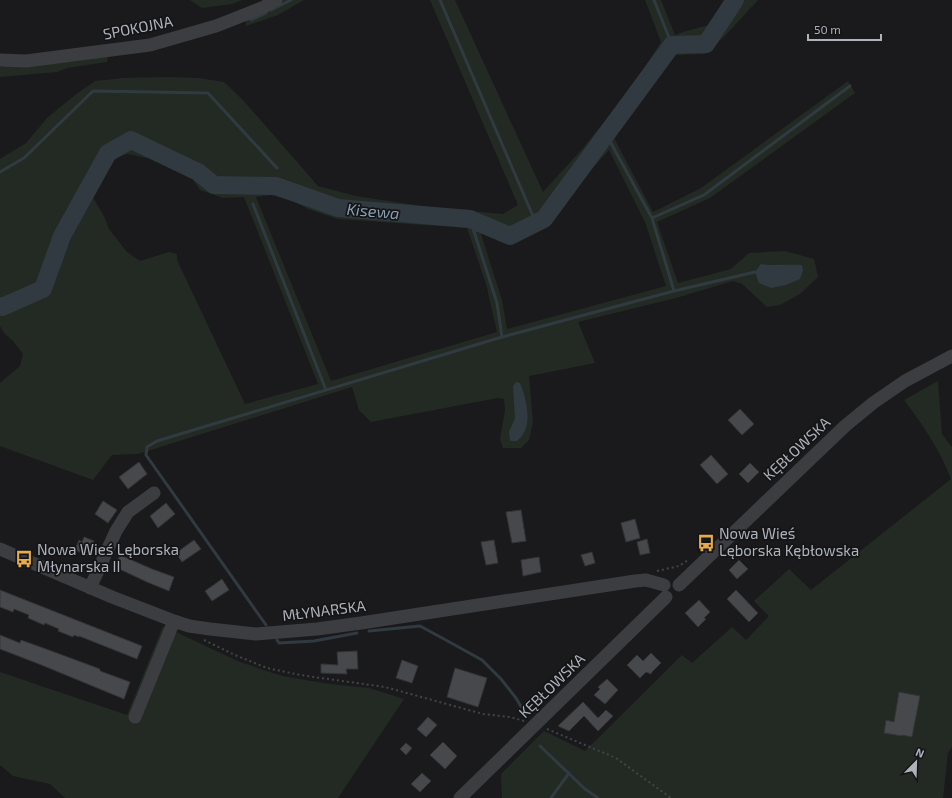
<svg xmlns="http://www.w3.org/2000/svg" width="952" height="798" viewBox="0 0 952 798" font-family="'Exo 2',sans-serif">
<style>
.green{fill:#222a23;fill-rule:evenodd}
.water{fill:#313a40}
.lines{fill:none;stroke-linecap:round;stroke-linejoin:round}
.stream{stroke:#313a40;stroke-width:3}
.river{stroke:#313a40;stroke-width:18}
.building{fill:#47484c;stroke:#343438}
.path{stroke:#414448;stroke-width:2;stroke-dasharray:2 3;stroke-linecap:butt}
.minor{stroke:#3b3d41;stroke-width:13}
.labels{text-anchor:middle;stroke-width:3.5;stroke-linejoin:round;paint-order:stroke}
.street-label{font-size:15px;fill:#aeb2bb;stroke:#151517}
.poi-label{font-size:15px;fill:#aeb2bb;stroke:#151517;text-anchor:start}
.water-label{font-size:16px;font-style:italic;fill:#87a0b3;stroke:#151517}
</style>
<rect width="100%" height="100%" fill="#1a1a1c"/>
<!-- green -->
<path class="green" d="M190 0H242L232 4 202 8Z
M282 0H304L278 15 246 26V18Z
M430 0H455L543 192 584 147 633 85 661 42 645 0H661L675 35 683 32 709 25 726 0H758L725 36 706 54 675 55 613 136 653 212 701 188 848 81 855 93 710 198 657 222 678 283 731 269 749 253 785 251 814 259 818 277 800 294 780 305 767 307 742 284 733 281 676 298 578 322 595 363 529 376 533 422 529 440 521 448H503L500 439 505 410 504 399 498 398 371 422 359 410 352 387 138 454 112 455 93 480 0 446V383L20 366 23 354 13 341 4 333 0 326V159L26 143 47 118 75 95 95 81 123 78 169 77 199 78 224 82 243 100 318 186 356 196 435 208 503 214 518 205ZM609 150 645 222 666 286 507 329 502 300 480 231 506 239 524 238 551 221 563 201ZM127 154 152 159 191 177 200 190 223 198 244 197 318 384 245 404 177 260V254L169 252 140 261 127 252 109 229 104 216 92 196 115 158ZM271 195 295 202 308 209 338 219 467 228 486 284 497 332 331 381 256 197Z
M108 56 107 62 67 68 57 72 0 77V67Z
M938 381 942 434 952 447V747L948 753 943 798H502L501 774 544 731 585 751 682 655 692 663 732 627 746 640 769 616 754 601 789 569 811 590 951 479C940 450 923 425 904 400Z
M163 626 240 662 282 676 330 684 369 688 404 699 338 798H65L50 784 13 776 0 765V672L127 715Z"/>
<!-- water -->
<path class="water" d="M761 264C775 266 788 264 802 265L803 270 800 279 786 285 771 288 759 283 755 272Z
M516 382 520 383C527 400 534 428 517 441H510L509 432 515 418 513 386Z"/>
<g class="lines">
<!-- stream -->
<path class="stream" d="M440 0 536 223
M654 0 672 45
M271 10 291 0
M251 20 266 13
M606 134 652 218 674 291
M0 172 24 158 93 91 208 93 277 168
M253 204 326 390
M652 218 704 195 850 86
M470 219 497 303 502 337
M266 625 146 455 147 447 157 441 502 337 674 291 755 272
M369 631 420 626 444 639 482 660 501 679 516 698 526 715
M277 640 279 643 314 641 357 633
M540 746 585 789 598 798
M551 798 569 773"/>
<!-- river -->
<path class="river" d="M0 306 2 307 43 289 62 236 108 153 131 140 198 172 214 185 276 186 338 208 470 219 510 236 544 219 672 45 706 44 735 0"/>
</g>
<!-- building -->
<path class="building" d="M740 409 754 424 742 435 728 420Z
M711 455 728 474 717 484 700 465Z
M139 462 147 474 128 489 119 477Z
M750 463 759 472 748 483 739 474Z
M103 501 117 510 108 523 95 514Z
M166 503 175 514 158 528 150 516Z
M521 510 526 541 512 543 506 512Z
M635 519 640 538 626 542 621 523Z
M84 537 94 541 92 545 96 547 91 557 75 550 79 540 82 542Z
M647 539 650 553 640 555 637 542Z
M194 540 201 549 182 562 176 553Z
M494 540 498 563 486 565 481 542Z
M592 552 595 563 585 566 581 555Z
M120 555 152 569 174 577 169 591 147 582 115 567Z
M539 557 541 572 523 576 521 560Z
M739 560 748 569 737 579 729 570Z
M222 579 229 590 212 601 205 591Z
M0 590 142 646 137 659 79 636V637L74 635 73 637 58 631 59 629 45 623 44 625 28 618 29 615 14 609 13 612 0 607Z
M736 590 758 613 749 622 727 599Z
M699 600 710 612 704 618 706 619 698 627 685 613Z
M0 635 20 643 21 640 46 649 100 669V671L130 682 124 699 39 664 0 649Z
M357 651 358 669H346L347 674 321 673V664L338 665 337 652Z
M651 653 661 663 652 672 651 674 646 672 640 678 627 665 637 655 643 661Z
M402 660 418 666 412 683 396 678Z
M455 668 487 678 478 707 447 697Z
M607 679 618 690 605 704 594 695 600 689 598 687Z
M899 692 920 696 912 737 902 735V736L884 733 886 720 894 722Z
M583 702 598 718 606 710 613 716 598 731 584 716 569 731 558 726Z
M428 717 437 725 426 737 417 729Z
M443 742 457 756 445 769 430 755Z
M406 743 412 748 406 755 400 749Z
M422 773 431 781 420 792 411 784Z"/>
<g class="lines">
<!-- path -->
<path class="path" d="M657 571 679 566 688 560
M204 640 235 655 267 668 300 675 385 687 483 714 510 717 524 721
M547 729 616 758 671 798"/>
<!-- minor -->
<path class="minor" d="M0 60 26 61 150 45 216 26 264 7 276 0
M0 549 112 597 174 621 189 626 210 629 256 634 317 629 361 623 635 581 646 580 664 585
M679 585 845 426 873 403 905 381 952 356
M90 588 116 531 128 512 154 493
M135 717 174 621
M460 798 666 597"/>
</g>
<!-- icons -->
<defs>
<g id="bus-bare" transform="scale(1.38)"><path d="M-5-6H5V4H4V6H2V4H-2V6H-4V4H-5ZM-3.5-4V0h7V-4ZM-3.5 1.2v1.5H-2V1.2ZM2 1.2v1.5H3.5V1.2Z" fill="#e7ab47" stroke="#151517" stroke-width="2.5" paint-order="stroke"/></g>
</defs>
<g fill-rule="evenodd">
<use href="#bus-bare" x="706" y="543"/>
<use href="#bus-bare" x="24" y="559"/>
</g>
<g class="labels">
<!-- street labels -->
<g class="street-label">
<text transform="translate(138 28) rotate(-11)" y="5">SPOKOJNA</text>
<text transform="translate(797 449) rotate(-43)" y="5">KĘBŁOWSKA</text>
<text transform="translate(324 611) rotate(-7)" y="5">MŁYNARSKA</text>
<text transform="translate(552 686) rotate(-44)" y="5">KĘBŁOWSKA</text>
</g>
<!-- poi labels -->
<g class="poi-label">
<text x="719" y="539">Nowa Wieś<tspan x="719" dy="17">Lęborska Kębłowska</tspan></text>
<text x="37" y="555">Nowa Wieś Lęborska<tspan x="37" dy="17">Młynarska II</tspan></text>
</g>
<!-- water labels -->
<g class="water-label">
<text transform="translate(373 211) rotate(5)" y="6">Kisewa</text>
</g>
</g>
<!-- north arrow -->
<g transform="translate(916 762) rotate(23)" stroke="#151517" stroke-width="3" paint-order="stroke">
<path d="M0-3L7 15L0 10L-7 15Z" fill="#aeb2bb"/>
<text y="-6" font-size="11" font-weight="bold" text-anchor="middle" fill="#aeb2bb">N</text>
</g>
<!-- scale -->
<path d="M808 34v6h73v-6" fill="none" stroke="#aeb2bb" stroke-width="2"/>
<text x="814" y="34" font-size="12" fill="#aeb2bb" stroke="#151517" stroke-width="3" paint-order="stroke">50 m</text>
</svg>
